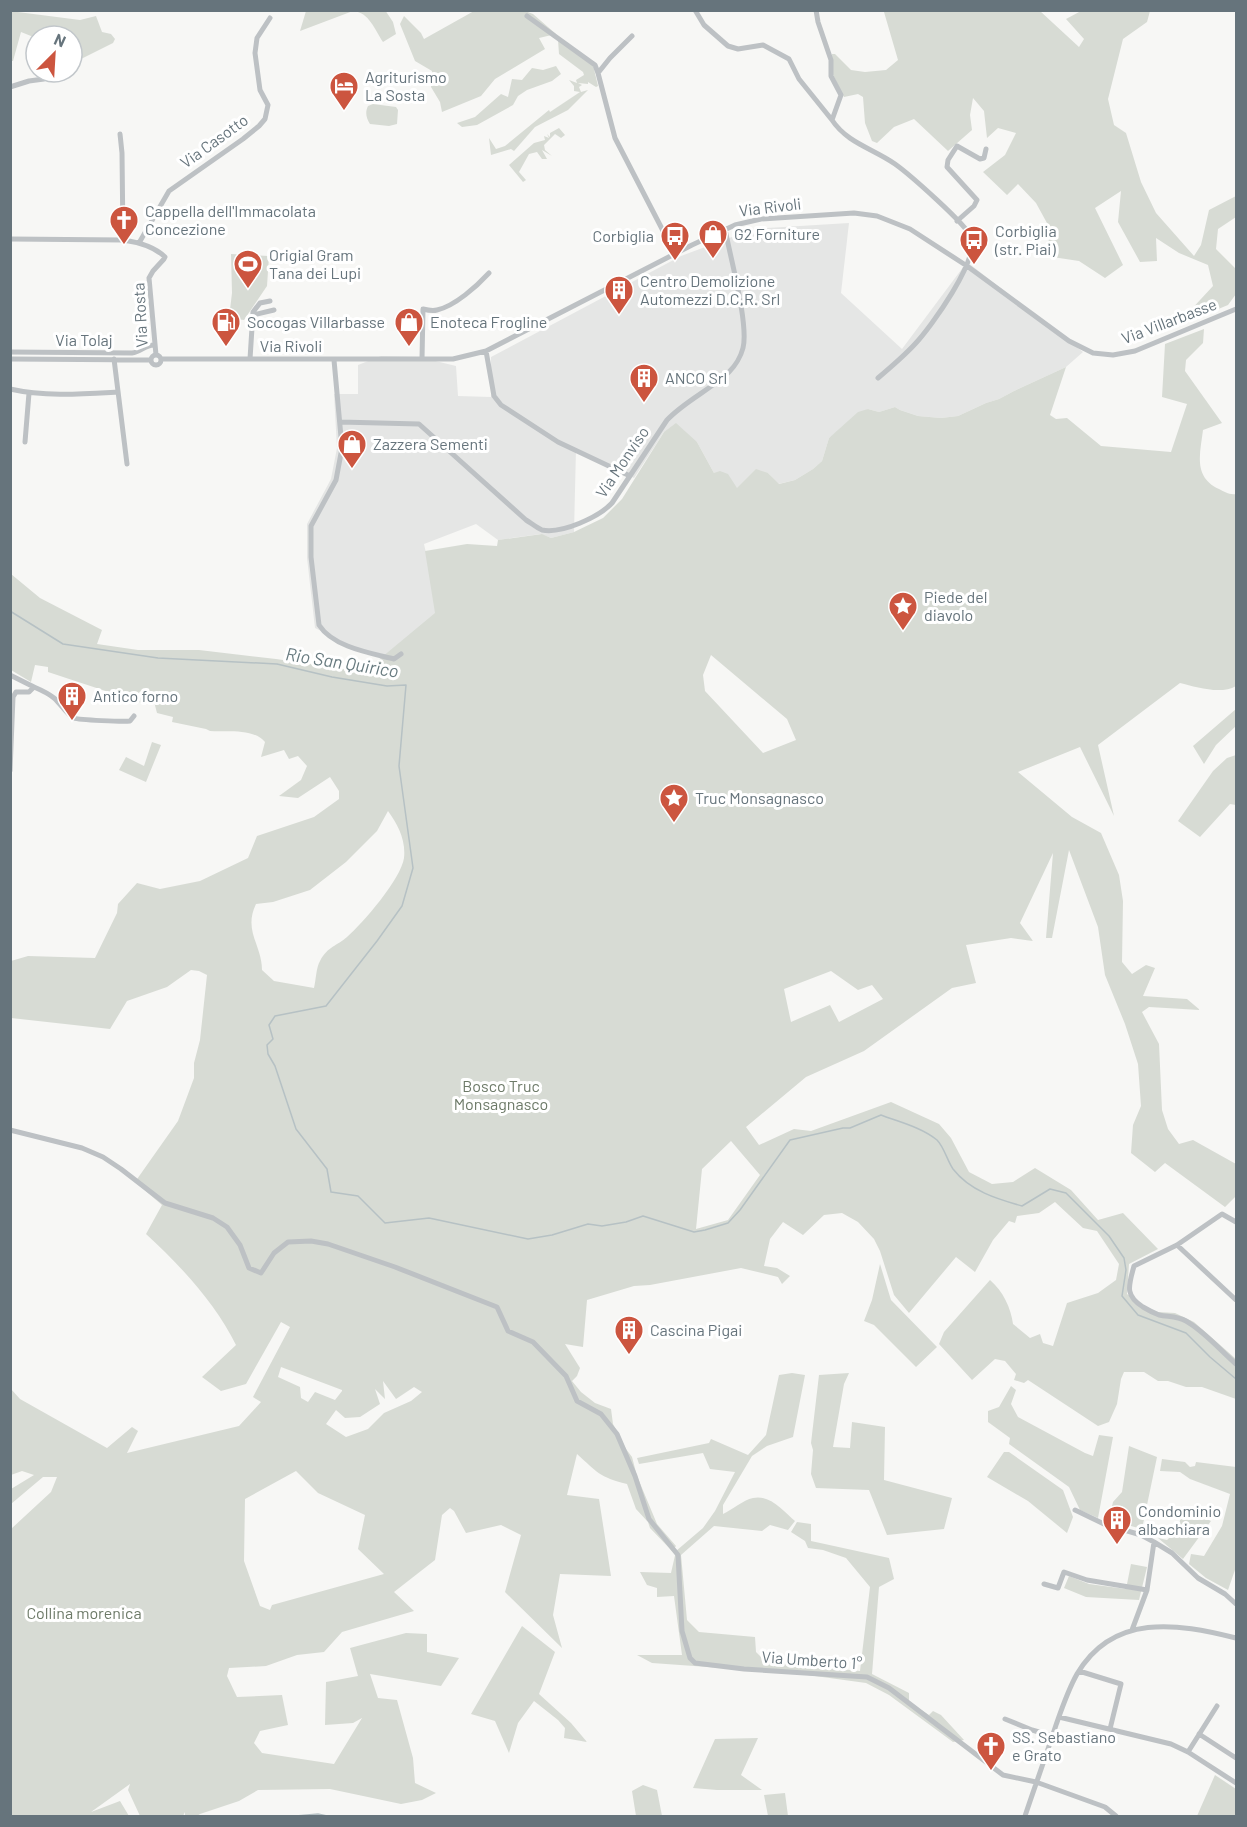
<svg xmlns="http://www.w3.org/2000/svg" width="1247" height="1827" viewBox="0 0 1247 1827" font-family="Barlow,sans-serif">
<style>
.built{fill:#e5e6e5}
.green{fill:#d7dbd4;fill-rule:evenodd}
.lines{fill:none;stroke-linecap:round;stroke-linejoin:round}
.stream{stroke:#b6c1c4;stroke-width:1.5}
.minor{stroke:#bdc1c4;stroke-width:5}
.labels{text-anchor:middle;stroke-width:6;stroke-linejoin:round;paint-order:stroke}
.poi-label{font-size:16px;fill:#66747c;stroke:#fff;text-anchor:start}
.street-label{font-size:16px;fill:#66747c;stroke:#fff}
.park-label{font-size:16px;fill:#6d7a68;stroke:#fff}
.water-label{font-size:18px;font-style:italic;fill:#66797e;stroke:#fff}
</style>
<rect width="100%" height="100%" fill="#f7f7f5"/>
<!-- built -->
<path class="built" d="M849 223 841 293 902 349 967 262 1083 352 1066 367 1014 391 999 399 986 403 958 416 941 418 918 416 900 410 895 407 879 412 868 409 829 438 822 461 813 469 795 480 778 484 768 473 744 483 738 489 714 473 697 442 664 432 634 478 576 449 574 532 551 538 541 534 498 540 476 524 424 544 440 614 403 659 355 648 315 628 307 558V524L331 479 337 448 334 394H358V365L381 356 419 357 456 366 458 396 491 397V357L681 256 732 237 767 228Z"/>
<!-- green -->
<path class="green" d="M385 10 393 22 396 34 383 42C375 30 369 12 353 11L300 31 306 11Z
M10 11 80 20 96 16 102 32 111 34 115 39 113 43 81 59 72 53V36H36V38L21 32 13 61H11Z
M474 11H525L533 14 556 34 539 38 545 49 495 79 481 96 442 112 440 102 431 87 432 71 415 61 400 24 404 16 421 33 424 39Z
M866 11H1040L1079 47 1084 39 1066 19 1081 11H1150L1147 22 1123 39 1108 99 1114 125 1126 133 1141 182 1156 213 1194 256 1201 245 1209 210 1236 196V217L1218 229 1216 249 1236 269V294L1228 305 1175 327 1213 286 1208 265 1179 253 1156 238 1157 261 1140 262 1118 222 1121 191 1095 208 1123 265 1105 278 1079 261 1039 255 1053 234 1036 203 1018 184 1007 195 983 172 1005 155 1016 133 998 128 987 138 984 111 973 98 970 115 972 130 948 151 914 119 894 127 877 143 872 141 865 123 863 97 858 94 844 97 833 75 832 54H835L851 70 865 72 886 70 898 60 884 12Z
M558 40 593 65 598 86 596 87 588 82V84L578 83 582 85 579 87 581 92 588 90 568 110 535 127 514 151 511 149 491 155 489 138 496 149 505 146 549 110 550 112 580 92 574 91V86L569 80 577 83 576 80 584 75 583 72 559 54Z
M556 66 561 74 552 81 527 90 518 96 513 105 477 125 462 127 457 123 475 117 501 94 508 97 512 79 522 80 532 68 543 70Z
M373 104 396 107 398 110 397 124 389 126 370 124C366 118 365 112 368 106Z
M559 128 565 135 561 138 555 134 544 145 545 150 552 156 542 150 547 159H542L537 152 529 154 519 172 526 180 523 182 509 165 534 143 545 140 544 136 549 138 547 134 550 137V133Z
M231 254 269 256 267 286 244 320 229 318 232 293Z
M1204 329 1203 343 1186 360 1185 371 1222 423 1203 430C1200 454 1193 477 1219 489 1225 492 1229 495 1236 494V686C1221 695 1196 687 1180 683L1098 745 1114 816 1080 747 1018 772 1072 817 1101 833 1119 875 1123 901 1122 962 1132 974 1146 965 1155 968 1143 996 1187 999 1200 1010 1149 1007 1142 1012 1159 1044 1162 1110 1168 1129 1179 1144 1193 1140 1236 1164V1196L1225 1207 1165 1163 1155 1172 1131 1153 1133 1125 1141 1106 1138 1064 1125 1024 1105 975 1098 927 1069 850 1052 938H1046L1053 853 1020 923 1033 941 1011 938 966 945 976 983 952 988 864 1051 806 1077 746 1127 759 1145 794 1129 811 1131 891 1102 939 1124 951 1138 969 1172 992 1184 1013 1182 1035 1168 1071 1190 1098 1220 1123 1213 1158 1249 1129 1264 1127 1294 1146 1307 1158 1312 1175 1313 1194 1322 1236 1359V1399L1202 1387H1186L1168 1381H1158L1144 1372H1124L1121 1379 1117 1404 1109 1422 1098 1426 1028 1380 1024 1383 1014 1380 1016 1374 1005 1361 995 1359 972 1380 939 1344 944 1332 990 1280C1003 1291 1011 1308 1013 1324L1030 1338 1040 1334 1043 1343 1053 1346 1067 1303 1098 1293 1116 1280 1119 1264 1097 1231 1083 1228 1055 1202 1039 1213 1017 1216 1015 1223 1009 1221 993 1240 975 1272 956 1257 909 1313 894 1295 880 1251 874 1239 858 1222 842 1213 824 1215 803 1235 783 1222 770 1239 764 1266 777 1268 790 1276 782 1284 778 1277 741 1268 650 1285 634 1286 587 1300 583 1347 565 1344 580 1368 577 1376 572 1381 581 1392 595 1403 611 1409 613 1424 626 1449 632 1457 637 1476 657 1524 676 1546 672 1551 650 1528 648 1522 636 1509 627 1484C599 1477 597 1472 577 1454L567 1495 599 1499 611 1576 560 1574 553 1615 562 1648 505 1592 521 1535 501 1525 466 1533 454 1511 450 1508 442 1515 435 1560 394 1592 414 1611 342 1632 324 1652 297 1655 266 1666 229 1668 227 1676 237 1697 282 1695 288 1725 260 1731 254 1743 262 1753 334 1764 362 1718 353 1723 325 1725 326 1682 358 1676 350 1648 406 1633 427 1634V1652L459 1658 441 1686 370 1674 378 1698 397 1700 413 1758 415 1783 436 1793 422 1800 401 1804 330 1789 258 1790 239 1801 200 1814 197 1816H185V1812L183 1816 174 1815 170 1816H140L128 1790 130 1784 91 1812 120 1801 129 1816H11V1529L51 1492 57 1477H43L11 1504V1489L34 1475 22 1471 11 1475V1389L20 1399 107 1448 132 1427 138 1431 127 1453 239 1426 261 1402 253 1397 290 1327 281 1322 246 1384 221 1391 202 1377 236 1345C216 1304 180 1265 146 1234L162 1205 135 1182 178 1121 194 1078V1063L200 1040 207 975 199 971 191 970 167 987 127 1001 110 1029 11 1018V961L28 956 95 958 117 913 118 904 137 883 160 889 200 881 248 858 257 836 314 817 339 799V791L330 777 298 798 279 796 301 780 307 766 298 756 289 759 284 750 261 757 265 742C253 728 228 732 210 731L206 729 172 722 173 717 157 713 152 694 144 692 142 703 48 672V667L35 665 31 682 11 670V574L40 598 102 630 97 644 138 650H199L276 659 364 672 435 613 425 551 467 544 497 546 498 540 542 534 551 538 574 532 603 518 622 499 664 432 676 423 697 442 714 473 720 471 728 474 737 488 756 469 768 473 779 484 795 480 813 469 822 461 829 438 858 412 868 409 879 412 895 407 900 410 918 416 941 418 958 416 986 403 999 399 1014 391 1066 367 1050 415 1056 419 1067 418 1101 446 1171 452 1187 404 1162 397 1165 344ZM711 655 787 719 796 740 763 753 705 691 703 675ZM388 811C398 825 406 840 404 858 401 879 363 923 347 937 337 946 328 946 320 961 316 968 316 980 314 988L274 981 262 970C262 945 243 931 256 904L273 902 310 890 346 862 377 831ZM831 971 858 990 872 985 883 999 839 1022 830 1005 791 1022 784 989ZM731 1141 760 1175 728 1220 696 1229 702 1169ZM281 1367 342 1390V1391L335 1400 315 1392 308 1402 301 1398 300 1387 278 1377ZM383 1381 396 1399 414 1387 422 1392 411 1401 384 1413 368 1429 346 1437 326 1424 336 1410 345 1418 360 1417 380 1404 375 1389 385 1399ZM296 1471 318 1493 365 1515 358 1549 384 1574 272 1605 270 1610 260 1606 244 1561 245 1499Z
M1236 709V726L1216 745 1204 764 1193 746Z
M152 742 161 745 146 782 119 770 126 757 144 766Z
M1236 755V805L1230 804 1200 837 1178 821 1213 771 1227 758Z
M880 1264 891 1300 937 1347 916 1367 874 1325 864 1321 872 1300Z
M792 1373 805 1375 793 1437 767 1446 752 1456 723 1505V1514C732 1510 743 1500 753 1498 770 1494 784 1512 795 1521L788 1530 770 1525 762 1531 714 1526 681 1555 687 1620 699 1632 755 1637 756 1652 765 1661 860 1671 870 1587 846 1558 823 1550 808 1548 805 1541 791 1532 797 1522 811 1524V1541L889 1558 894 1579 879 1587 872 1674 909 1693V1702L929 1715 933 1711 941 1715 964 1740 953 1742 889 1695 866 1683 793 1673 652 1663 637 1655H682L674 1596 657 1597V1588L647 1585 640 1572 671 1573 676 1551 703 1528 715 1511 735 1472 710 1469 703 1453 639 1464 637 1458 709 1443 711 1439 748 1455 766 1435 779 1375Z
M849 1373 844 1384 833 1447 850 1448 852 1422 885 1427 884 1480 952 1498 944 1529 887 1535 869 1490 816 1488 811 1474 813 1450 811 1443 819 1375Z
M1011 1386 1016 1390 1011 1404 1018 1417 1085 1453 1093 1456 1099 1435 1113 1437 1098 1518 1080 1510 1069 1487 1009 1444 1010 1438 988 1422V1411L999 1407Z
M1129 1446 1157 1457 1142 1529 1109 1520 1113 1502 1122 1492Z
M1004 1452H1009L1063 1490 1073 1517 1067 1533 1028 1501 987 1477Z
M1162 1459 1185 1462 1190 1467 1195 1466 1196 1462 1236 1467V1567L1228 1590 1206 1578 1189 1564 1191 1554 1204 1556 1222 1526 1230 1494 1190 1479 1180 1472 1160 1471Z
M1193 1512 1211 1521 1183 1559 1158 1538 1167 1540 1178 1529 1181 1516Z
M1131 1564 1147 1567 1139 1600 1086 1597 1064 1588 1069 1576 1089 1584 1126 1589Z
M522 1626 555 1652 539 1694 571 1723 587 1742 564 1738 565 1728 558 1720 534 1701 518 1723 509 1753 495 1721 471 1714Z
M758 1738 741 1775 762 1790H717L693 1788 715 1739Z
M1215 1775 1236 1789V1816H1197Z
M643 1785 657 1790 662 1816H636L632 1791Z
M785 1793 788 1816H768L764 1795Z"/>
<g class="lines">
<!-- stream -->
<path class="stream" d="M10 611 63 644 158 658 277 664 332 677 387 686 406 685 399 766 413 868 402 906 377 941 326 1006 275 1016 269 1025 273 1039 267 1045 268 1054 275 1066 296 1129 327 1169 331 1192 358 1196 385 1223 429 1218 528 1239 552 1235 588 1224 602 1226 626 1222 643 1216 694 1232 705 1230 728 1223 740 1210 790 1140 843 1128H850L881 1115C899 1122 921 1127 937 1140 944 1147 947 1160 953 1169 970 1191 997 1199 1022 1206L1050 1189 1066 1193 1109 1236 1124 1258 1126 1270 1122 1296 1138 1315 1186 1333 1210 1357 1236 1379
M296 1816 318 1814 327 1816
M342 1816H343"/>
<!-- minor -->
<path class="minor" d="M695 10 704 25 728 46 738 49 763 45 789 59 799 79 832 120
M816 10 818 22 831 60V76L841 95 832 120C847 143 874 149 895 164 909 174 966 224 971 237 980 259 931 327 915 344 904 356 891 367 878 378
M527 16 595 65 598 73 615 138 675 254
M598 73 610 58 632 36
M10 87 29 81 44 79
M120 134 122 153 123 240
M957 221 974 206 977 200 947 167 948 160 957 146 980 159 984 158 986 149
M10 239 123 240C137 242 154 246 165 257L164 259 153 271 149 278 156 355
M139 243 169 191 243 139 259 126 265 119 268 105 260 90 255 53 257 38 270 18
M253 315 274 310
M486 351 494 396 501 405 558 442 630 476
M10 352 132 353C141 352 146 344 155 345
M151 360a5 5 0 1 1 10 0a5 5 0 1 1-10 0Z
M10 359 151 360
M114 359 127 464
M161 359H453L486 351 692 245 735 225 761 219 854 213 877 216 910 229 967 266 1069 341 1093 353 1113 355 1135 351 1236 309
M250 359 253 312 260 303 270 301
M422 359 423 309C427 310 433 311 437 310 455 306 477 286 489 273
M334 360 342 448 336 480 311 526V557L319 625C333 647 370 653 394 659L401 654
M10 389C45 397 83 394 118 392
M340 422 419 424 526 520C531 523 537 528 542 530 562 534 599 517 612 503L667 420C685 401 710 390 729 372 735 366 741 356 743 348 749 325 730 256 725 229
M25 442 29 393
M10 675 34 687 29 692H16L13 697 10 771
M34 687C41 690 48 693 54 698 61 704 66 714 74 718 79 720 124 722 130 721L134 716
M10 1130 82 1148 103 1157 121 1169 165 1203 213 1218 227 1227 240 1245 249 1268 261 1273 274 1253 288 1242 311 1241 328 1244 395 1267 497 1307 508 1331 533 1342 566 1376 577 1401 601 1414 617 1434 635 1476 649 1519 678 1555 682 1631 690 1658 695 1663 744 1669 867 1677 889 1688 1003 1775 1036 1782 1105 1807 1116 1816
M1236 1222 1222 1214 1177 1245 1134 1266C1129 1285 1124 1295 1143 1307 1148 1310 1154 1313 1159 1315 1169 1317 1177 1316 1186 1321 1204 1331 1221 1351 1236 1364
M1177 1245 1236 1300
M1075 1510 1104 1524 1141 1535 1154 1542 1172 1553 1198 1578 1225 1594 1236 1604
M1044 1584 1058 1588 1064 1572 1087 1580 1147 1590
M1132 1630 1147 1590 1154 1542
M1079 1671 1121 1684 1110 1729
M1059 1717 1171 1744 1188 1752 1236 1783
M1005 1719 1032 1730 1053 1736
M1199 1734 1236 1758
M1188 1752 1217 1706
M1025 1816C1035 1786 1046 1756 1056 1725 1062 1708 1068 1690 1077 1674 1113 1613 1177 1623 1236 1638"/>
</g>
<!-- icons -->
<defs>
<g id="hotel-pin" transform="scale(1.5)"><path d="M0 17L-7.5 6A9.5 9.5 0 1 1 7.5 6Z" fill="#cc553f" stroke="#fff"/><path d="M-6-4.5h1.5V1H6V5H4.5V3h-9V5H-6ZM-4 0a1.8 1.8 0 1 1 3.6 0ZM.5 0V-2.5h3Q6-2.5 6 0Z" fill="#fff"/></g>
<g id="church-pin" transform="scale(1.5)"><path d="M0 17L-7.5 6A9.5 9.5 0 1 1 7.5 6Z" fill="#cc553f" stroke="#fff"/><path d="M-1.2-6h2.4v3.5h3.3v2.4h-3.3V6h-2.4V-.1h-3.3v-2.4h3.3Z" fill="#fff"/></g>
<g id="shop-pin" transform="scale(1.5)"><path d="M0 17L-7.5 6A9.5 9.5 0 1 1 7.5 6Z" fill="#cc553f" stroke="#fff"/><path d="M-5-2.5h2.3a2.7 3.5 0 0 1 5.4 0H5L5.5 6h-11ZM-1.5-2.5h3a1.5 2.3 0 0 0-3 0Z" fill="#fff"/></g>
<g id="bus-pin" transform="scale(1.5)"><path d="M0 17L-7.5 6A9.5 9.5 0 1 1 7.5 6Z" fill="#cc553f" stroke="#fff"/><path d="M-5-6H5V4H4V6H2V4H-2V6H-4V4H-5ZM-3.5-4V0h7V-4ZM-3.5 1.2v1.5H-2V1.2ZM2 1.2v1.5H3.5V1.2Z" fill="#fff"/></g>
<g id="stadium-pin" transform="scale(1.5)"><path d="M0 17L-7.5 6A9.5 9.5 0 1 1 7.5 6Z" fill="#cc553f" stroke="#fff"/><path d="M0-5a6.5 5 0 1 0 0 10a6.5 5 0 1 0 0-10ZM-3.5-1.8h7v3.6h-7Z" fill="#fff"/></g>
<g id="building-pin" transform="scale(1.5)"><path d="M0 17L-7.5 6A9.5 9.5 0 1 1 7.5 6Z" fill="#cc553f" stroke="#fff"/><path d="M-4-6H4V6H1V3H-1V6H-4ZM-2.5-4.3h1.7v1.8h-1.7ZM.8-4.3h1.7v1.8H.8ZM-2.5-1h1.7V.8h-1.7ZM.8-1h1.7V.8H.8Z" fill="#fff"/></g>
<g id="fuel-pin" transform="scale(1.5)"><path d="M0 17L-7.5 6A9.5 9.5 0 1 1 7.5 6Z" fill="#cc553f" stroke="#fff"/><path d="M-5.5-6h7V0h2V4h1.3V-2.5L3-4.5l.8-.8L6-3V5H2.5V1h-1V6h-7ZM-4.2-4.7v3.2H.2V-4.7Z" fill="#fff"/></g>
<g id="sight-pin" transform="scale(1.5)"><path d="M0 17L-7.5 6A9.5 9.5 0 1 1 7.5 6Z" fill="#cc553f" stroke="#fff"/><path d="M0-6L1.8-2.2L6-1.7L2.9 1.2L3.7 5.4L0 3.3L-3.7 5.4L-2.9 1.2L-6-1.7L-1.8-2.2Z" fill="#fff"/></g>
</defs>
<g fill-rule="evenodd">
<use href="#hotel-pin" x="344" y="86"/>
<use href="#church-pin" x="124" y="220"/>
<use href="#shop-pin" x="713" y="234"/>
<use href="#bus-pin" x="675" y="236"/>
<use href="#bus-pin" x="974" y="240"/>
<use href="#stadium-pin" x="248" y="264"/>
<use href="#building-pin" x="619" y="290"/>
<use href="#fuel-pin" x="226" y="322"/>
<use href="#shop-pin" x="409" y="322"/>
<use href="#building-pin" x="644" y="378"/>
<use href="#shop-pin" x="352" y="444"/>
<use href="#sight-pin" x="903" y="606"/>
<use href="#building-pin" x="72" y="696"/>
<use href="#sight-pin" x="674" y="798"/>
<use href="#building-pin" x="629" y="1330"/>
<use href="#building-pin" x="1117" y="1520"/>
<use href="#church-pin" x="991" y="1746"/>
</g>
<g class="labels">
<!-- poi labels -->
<g class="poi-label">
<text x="365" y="83">Agriturismo<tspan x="365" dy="18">La Sosta</tspan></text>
<text x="145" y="217">Cappella dell'Immacolata<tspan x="145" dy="18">Concezione</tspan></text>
<text x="995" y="237">Corbiglia<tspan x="995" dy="18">(str. Piai)</tspan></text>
<text x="734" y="240">G2 Forniture</text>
<text x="654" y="242" text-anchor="end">Corbiglia</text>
<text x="269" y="261">Origial Gram<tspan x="269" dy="18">Tana dei Lupi</tspan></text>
<text x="640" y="287">Centro Demolizione<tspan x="640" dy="18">Automezzi D.C.R. Srl</tspan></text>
<text x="247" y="328">Socogas Villarbasse</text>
<text x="430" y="328">Enoteca Frogline</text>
<text x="665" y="384">ANCO Srl</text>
<text x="373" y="450">Zazzera Sementi</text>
<text x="924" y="603">Piede del<tspan x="924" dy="18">diavolo</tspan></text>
<text x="93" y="702">Antico forno</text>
<text x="695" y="804">Truc Monsagnasco</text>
<text x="650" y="1336">Cascina Pigai</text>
<text x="1138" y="1517">Condominio<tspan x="1138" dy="18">albachiara</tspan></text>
<text x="1012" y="1743">SS. Sebastiano<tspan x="1012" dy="18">e Grato</tspan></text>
</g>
<!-- street labels -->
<g class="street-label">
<text transform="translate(214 141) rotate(-36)" y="6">Via Casotto</text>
<text transform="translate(770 207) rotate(-7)" y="6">Via Rivoli</text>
<text transform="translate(140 315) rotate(-93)" y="6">Via Rosta</text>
<text transform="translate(1169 321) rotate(-21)" y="6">Via Villarbasse</text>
<text x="84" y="346">Via Tolaj</text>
<text x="291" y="352">Via Rivoli</text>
<text transform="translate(622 462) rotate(-56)" y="6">Via Monviso</text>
<text transform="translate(812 1660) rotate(4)" y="6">Via Umberto 1°</text>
</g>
<!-- park labels -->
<g class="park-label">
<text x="501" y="1092">Bosco Truc<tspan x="501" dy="18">Monsagnasco</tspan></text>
<text x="84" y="1619">Collina morenica</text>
</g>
<!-- water labels -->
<g class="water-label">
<text transform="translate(342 663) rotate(9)" y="6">Rio San Quirico</text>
</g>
</g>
<!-- border -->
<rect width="1247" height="1827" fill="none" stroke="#66747c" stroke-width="24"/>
<!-- north arrow -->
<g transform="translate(54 54) rotate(24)"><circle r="28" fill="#ffffff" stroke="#c2c7cb" stroke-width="1.5"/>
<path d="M0-4.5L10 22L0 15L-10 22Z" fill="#cc553f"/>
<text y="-9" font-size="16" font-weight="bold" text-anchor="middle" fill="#66747c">N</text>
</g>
</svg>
